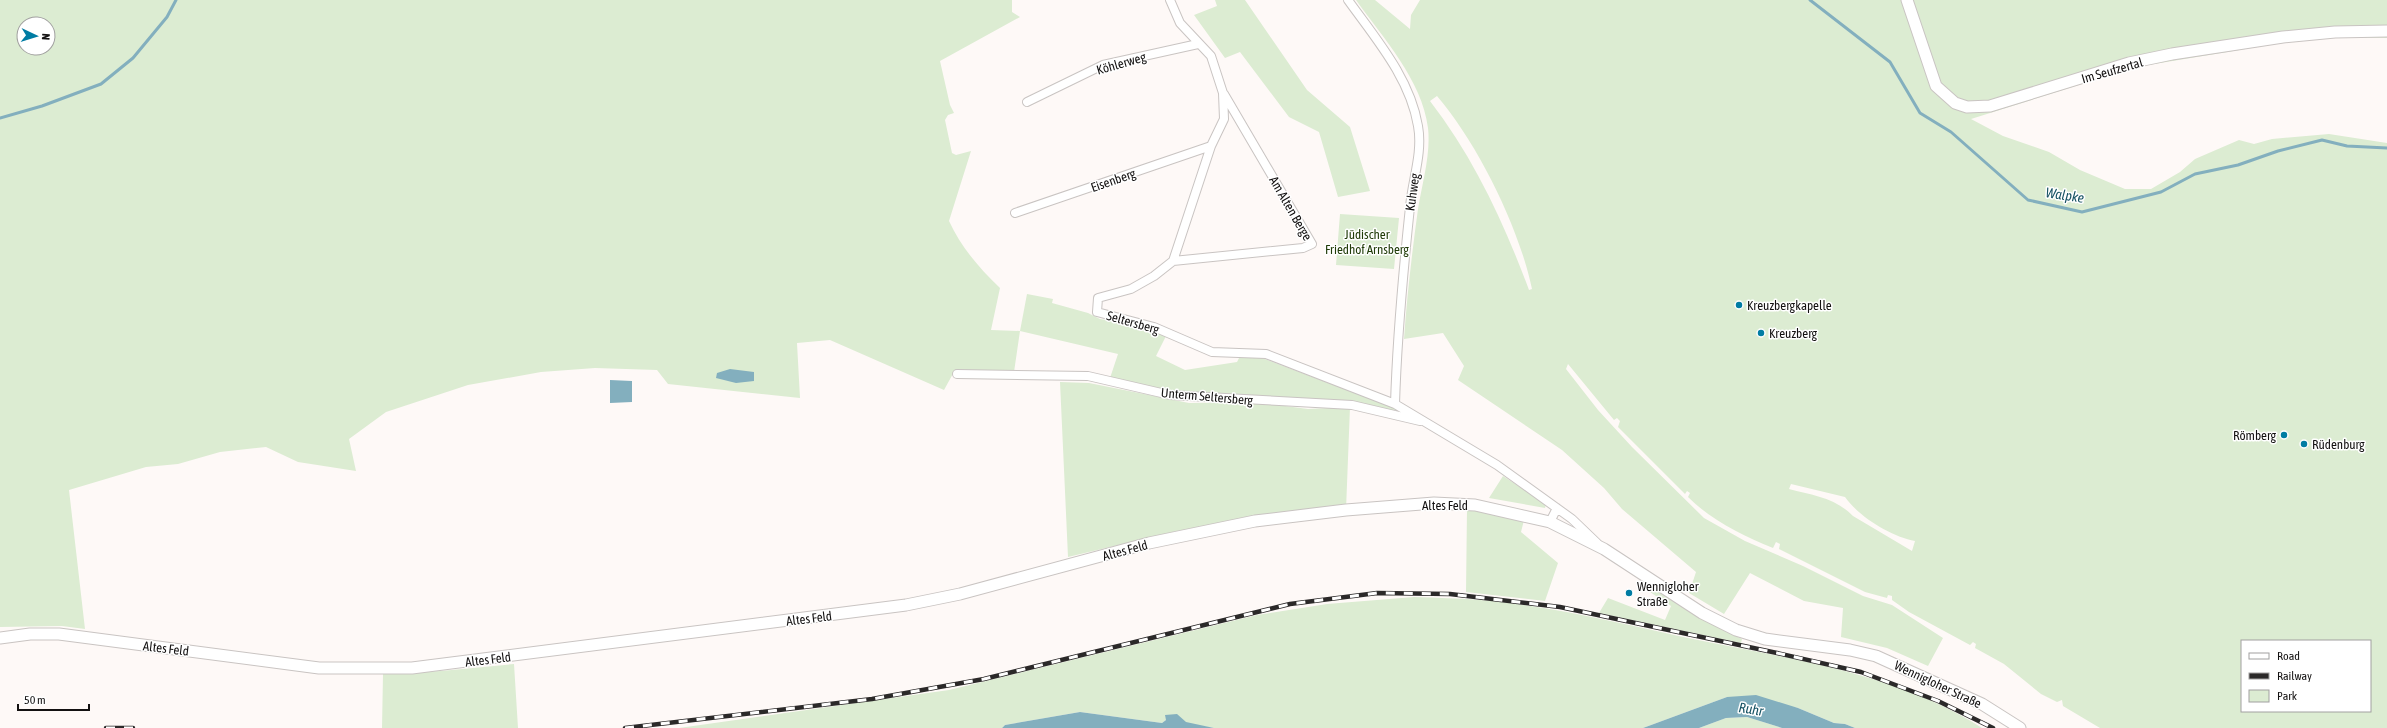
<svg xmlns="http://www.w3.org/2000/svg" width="2387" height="728" viewBox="0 0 2387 728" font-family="'Asap Condensed',sans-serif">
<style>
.green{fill:#dcecd2;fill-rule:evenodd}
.water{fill:#83afbe}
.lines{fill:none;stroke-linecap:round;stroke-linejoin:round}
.stream{stroke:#83afbe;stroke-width:3}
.minor-casing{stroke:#c9c4c2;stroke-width:10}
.secondary-casing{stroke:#c9c4c2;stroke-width:13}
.minor{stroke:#fff;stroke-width:8}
.secondary{stroke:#fff;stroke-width:11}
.rail-casing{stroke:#2b2929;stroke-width:4.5}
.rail{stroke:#fff;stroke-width:3;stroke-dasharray:9;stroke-linecap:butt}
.poi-dot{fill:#007ca3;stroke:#fff;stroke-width:1.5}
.labels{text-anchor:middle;stroke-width:3;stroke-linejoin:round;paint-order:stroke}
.street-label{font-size:13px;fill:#131111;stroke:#fff}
.park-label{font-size:13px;fill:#213c09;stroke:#fff}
.poi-label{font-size:13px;fill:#131111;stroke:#fff;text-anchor:start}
.water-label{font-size:14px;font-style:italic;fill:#165263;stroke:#fff}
</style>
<rect width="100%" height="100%" fill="#fef9f7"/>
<!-- green -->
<path class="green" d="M0 0H1012V12L1020 17 940 61 950 105 954 113 948 115 945 120 952 153 956 155 971 151 949 221C961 247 979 268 1000 288L991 330 1020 331 1027 294 1053 299 1052 303 1088 313 1100 319 1140 326 1166 336 1156 356 1185 370 1237 362 1240 356 1262 358 1397 409 1393 411 1367 404 1253 395 1181 393 1110 378 1118 354 1020 331 1014 372 955 370 944 390 830 340 797 343 800 398 668 384 657 370 595 368 541 372 468 385 386 412 349 439 356 471 298 462 266 447 220 452 178 464 146 467 69 490 85 629 62 626 0 627ZM24 24H48V48H24Z
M1215 0H1245L1307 90 1350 127 1370 191 1338 197 1319 132 1289 117 1240 52 1225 58 1194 15 1217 6Z
M1356 0H1375L1410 29 1411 15 1420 0H2387V38L2334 37 2288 42 2136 67 1971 119 2003 136 2049 152 2080 170 2125 189H2151L2180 172 2195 159 2239 140 2254 144 2272 139 2329 134 2387 143V728H2100L2063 706 2062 700 2057 702 2041 694 2004 664 1975 648 1976 644 1973 642 1970 645 1909 612 1892 600V596L1888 595 1887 598 1865 592 1779 549 1780 544 1776 542 1773 548C1742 535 1712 521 1688 497L1690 493 1687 491 1685 494 1618 427 1620 421 1617 418 1614 420 1568 364 1566 369 1598 410 1632 447 1704 518 1745 541 1803 566 1863 596 1892 605 1943 638 1928 666 1887 648 1841 637 1843 608 1804 601 1750 573 1724 614 1689 593 1696 572 1622 509 1604 488 1562 450 1458 380 1464 366 1443 333 1404 339C1407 295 1412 253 1418 209 1422 184 1431 154 1428 128 1422 80 1383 38 1356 0ZM1437 96C1478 144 1519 227 1532 289L1529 290C1504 223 1474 158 1430 101ZM1791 484 1845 497C1859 517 1892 537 1915 541L1912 551 1853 516C1836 498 1812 495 1789 489ZM2242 641H2370V711H2242Z
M1340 214 1399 218 1394 269 1336 265Z
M1060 382 1089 383 1189 403 1256 402 1308 409 1350 407 1346 510 1177 531 1068 557Z
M1503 476 1546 504 1545 508 1489 498Z
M1467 509 1524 520 1521 532 1558 563 1545 601 1466 592Z
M1653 587 1719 628 1742 639 1741 643 1599 613 1608 598 1665 620 1671 606 1647 590 1648 588Z
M1414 597C1436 598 1458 598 1480 600 1556 606 1630 626 1703 641 1797 660 1900 675 1982 728H1855L1845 724 1834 723 1798 708 1727 697 1643 728H1214L1166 720 1162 723 1080 712 1005 725 1002 728H679L949 690 1257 615 1327 604Z
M514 664 518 728H382L383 674 441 671Z
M1747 717 1782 728H1699L1726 718Z"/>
<!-- water -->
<path class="water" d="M730 369 754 372V381L736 383 716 378 717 373Z
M610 380 632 381V402L610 403Z
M1756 695 1798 708 1834 723 1845 724 1855 728H1782L1747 717 1726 718 1699 728H1643L1727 697Z
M1080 712 1162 723 1166 720 1165 715 1177 714 1186 722 1214 728H1002L1005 725Z"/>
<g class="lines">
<!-- stream -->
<path class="stream" d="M1810 0 1890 62 1920 113 1951 132 2028 200 2082 212 2161 192 2195 174 2238 165 2278 151 2322 140 2347 146 2387 148
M0 118 42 106 101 84 133 58 167 17 176 0"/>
<!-- minor casing -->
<g class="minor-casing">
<path id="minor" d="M1170 0 1180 23 1211 56 1223 93 1224 119 1211 146 1173 261 1154 276 1131 289 1098 298 1097 312 1154 327 1212 352 1266 354 1395 404 1497 465 1572 519 1597 543
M1348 0C1376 39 1410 78 1418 126 1423 153 1412 181 1410 207 1403 273 1397 338 1395 404
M1027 102 1103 65 1198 44
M1015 213 1211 146
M1173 261 1303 248 1312 244 1224 94
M957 374 1088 376 1170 395 1352 405 1420 421
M1550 522 1557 508"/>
</g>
<!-- secondary casing -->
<g class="secondary-casing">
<path id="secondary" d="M1907 0 1936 86 1955 103 1967 107 1990 106 2129 63 2172 54 2283 37 2335 32 2387 31
M0 638 30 634H59L319 668H412L906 605 960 594 1149 543 1255 521 1346 510 1434 503 1475 505 1550 522 1604 549 1702 613 1736 630 1765 639 1850 650 1876 656 1982 704 2020 728"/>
</g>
<!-- minor -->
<use href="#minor" class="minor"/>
<!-- secondary -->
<use href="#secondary" class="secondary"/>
<!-- rail casing -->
<g class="rail-casing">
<path id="rail" d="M106 728H133
M625 728 872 699 984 679 1290 604 1377 593 1450 594 1560 607 1777 653 1861 672 1938 701 1993 728"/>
</g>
<!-- rail -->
<use href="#rail" class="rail"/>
</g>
<!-- markers -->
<g class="poi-dot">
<circle cx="1739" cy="305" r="4"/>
<circle cx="1761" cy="333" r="4"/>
<circle cx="2284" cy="435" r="4"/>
<circle cx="2304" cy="444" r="4"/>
<circle cx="1629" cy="593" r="4"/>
</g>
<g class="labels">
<!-- street labels -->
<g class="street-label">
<text transform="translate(1121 63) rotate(-16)" y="5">Köhlerweg</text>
<text transform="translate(2112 70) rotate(-16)" y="5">Im Seufzertal</text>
<text transform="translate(1113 180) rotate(-19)" y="5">Eisenberg</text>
<text transform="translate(1412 192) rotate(-82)" y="5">Kuhweg</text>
<text transform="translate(1291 208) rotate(60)" y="5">Am Alten Berge</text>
<text transform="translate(1133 322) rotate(16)" y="5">Seltersberg</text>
<text transform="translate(1207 396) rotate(5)" y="5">Unterm Seltersberg</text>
<text x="1445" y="510">Altes Feld</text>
<text transform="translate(1125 550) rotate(-15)" y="5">Altes Feld</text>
<text transform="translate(809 618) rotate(-7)" y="5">Altes Feld</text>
<text transform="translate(166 648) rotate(7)" y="5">Altes Feld</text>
<text transform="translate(488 659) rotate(-7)" y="5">Altes Feld</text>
<text transform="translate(1938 684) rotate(25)" y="5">Wennigloher Straße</text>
</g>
<!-- park labels -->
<g class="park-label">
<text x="1367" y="239">Jüdischer<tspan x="1367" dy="15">Friedhof Arnsberg</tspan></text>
</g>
<!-- poi labels -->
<g class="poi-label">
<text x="1747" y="310">Kreuzbergkapelle</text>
<text x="1769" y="338">Kreuzberg</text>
<text x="2276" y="440" text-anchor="end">Römberg</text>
<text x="2312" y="449">Rüdenburg</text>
<text x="1637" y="591">Wennigloher<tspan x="1637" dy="15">Straße</tspan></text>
</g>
<!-- water labels -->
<g class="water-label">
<text transform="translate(2065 195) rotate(9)" y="5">Walpke</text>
<text transform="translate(1751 709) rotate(9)" y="5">Ruhr</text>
</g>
</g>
<!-- legend -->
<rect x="2241" y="640" width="130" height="72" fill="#ffffff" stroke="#a1a0a0"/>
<rect x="2249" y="653" width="20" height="6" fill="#ffffff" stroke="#a1a0a0"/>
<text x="2277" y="660" font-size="12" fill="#131111">Road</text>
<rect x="2249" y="673" width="20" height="6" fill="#2b2929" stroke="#a1a0a0"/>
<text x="2277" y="680" font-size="12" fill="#131111">Railway</text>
<rect x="2249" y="690" width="20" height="12" fill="#dcecd2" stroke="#a1a0a0"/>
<text x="2277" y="700" font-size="12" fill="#131111">Park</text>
<!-- north arrow -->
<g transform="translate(36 36) rotate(94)"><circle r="19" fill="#ffffff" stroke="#a1a0a0"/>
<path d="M0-3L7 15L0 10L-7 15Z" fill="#007ca3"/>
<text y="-6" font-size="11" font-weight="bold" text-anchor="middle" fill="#131111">N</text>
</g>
<!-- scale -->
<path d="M18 704v6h71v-6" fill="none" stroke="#131111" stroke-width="2"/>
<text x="24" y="704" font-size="12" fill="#131111" stroke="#ffffff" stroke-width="3" paint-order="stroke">50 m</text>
</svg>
